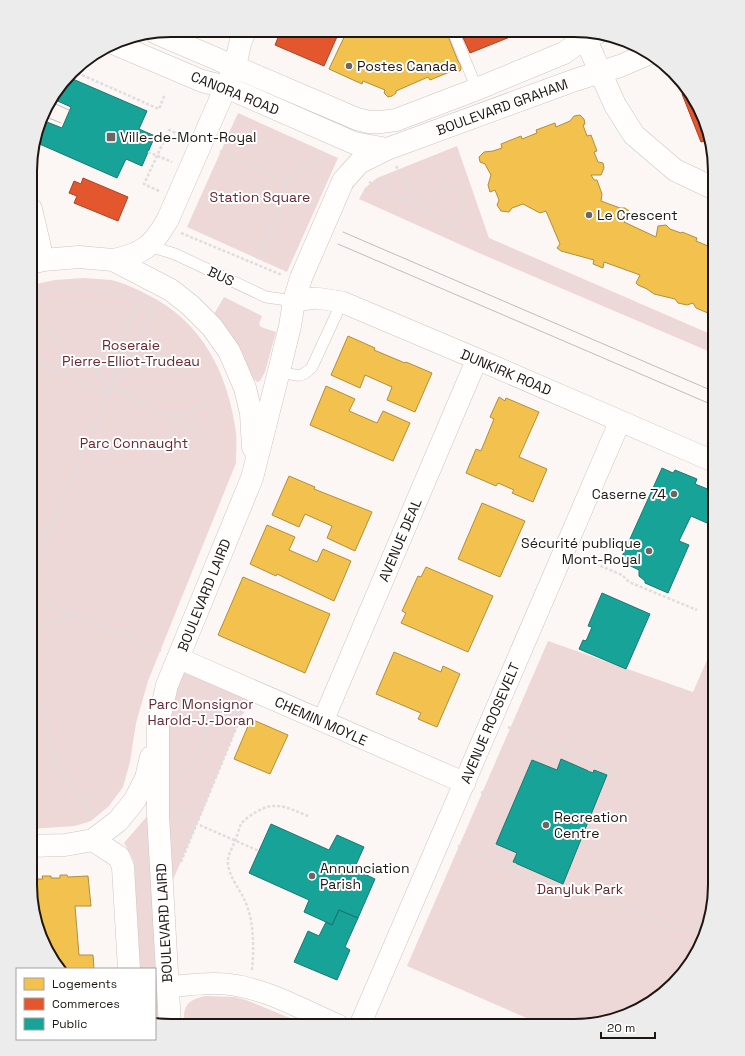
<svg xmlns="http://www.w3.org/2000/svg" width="745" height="1056" viewBox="0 0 745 1056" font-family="'Space Grotesk',sans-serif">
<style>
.green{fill:#eed7d7}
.homes{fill:#f2c14e;stroke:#b28e3c}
.shops{fill:#e4572e;stroke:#a94425}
.public{fill:#17a398;stroke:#197970}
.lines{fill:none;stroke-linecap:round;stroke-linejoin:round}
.lane-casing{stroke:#cbc5c1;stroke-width:12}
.street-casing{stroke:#cbc5c1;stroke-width:22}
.secondary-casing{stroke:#cbc5c1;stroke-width:23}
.path{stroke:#dfdedd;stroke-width:2.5;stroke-dasharray:3 2;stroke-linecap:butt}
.lane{stroke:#fffefd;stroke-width:11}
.street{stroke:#fffefd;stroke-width:21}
.secondary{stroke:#fffefd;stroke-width:22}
.tram{stroke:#bfbdbd;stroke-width:1}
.secondary-bridge-casing{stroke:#cbc5c1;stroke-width:23;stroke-linecap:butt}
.secondary-bridge{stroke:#fffefd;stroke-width:22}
.poi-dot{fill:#6c6560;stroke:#fff;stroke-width:1.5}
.labels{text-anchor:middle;stroke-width:4;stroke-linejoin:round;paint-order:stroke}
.poi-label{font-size:14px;fill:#1e1711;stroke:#fff;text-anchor:start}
.street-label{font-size:14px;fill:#1e1711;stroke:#fff}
.park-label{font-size:14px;fill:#682830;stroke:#fff}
.rim{fill:none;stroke:#1e1711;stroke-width:2}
</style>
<rect width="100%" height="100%" fill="#fcf7f4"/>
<!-- green -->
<path class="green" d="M238 113 338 158 287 272 187 227Z
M457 146 489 238 715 336V354L479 253 359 199 365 188 377 178Z
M84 278C93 279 102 279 111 280 124 283 137 289 148 295 203 322 228 374 236 432 237 442 236 453 236 463L148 681 136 723 130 762 123 787 109 806 91 821 75 826 30 829 31 285 55 280Z
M224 297 262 316 259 324 261 327 276 332 265 372 260 381 257 382 253 378 240 348 230 333 214 314Z
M548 641 693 692 715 642V894L691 963 636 1012 574 1026H545L407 966Z
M178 658 252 690 197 824 163 903 167 685Z
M149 814 160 1025H155V969H140L134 862 130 853 124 843Z
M205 996 234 997 246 1000 307 1025H184C183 1006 187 1000 205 996Z"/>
<!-- homes -->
<path class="homes" d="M347 31H446L458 61 461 65V68L460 71H452L430 80 428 77 396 91V93L392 96 388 97 384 93 385 90 363 81 362 84 329 69Z
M580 115 584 119 585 124 583 125 587 136 591 135 597 151 594 152 598 162 603 163 604 168 601 175H591L594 180H597L602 194 601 201 620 208H625L629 211V216L624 222 656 237 658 226 666 225 670 229 681 233 682 232 697 238 696 241 715 249V316L696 308 693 303 687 305 678 303 675 299 654 294 647 289 638 285 636 283 640 275 604 262 603 268 593 264 594 260 561 251 557 248 560 244 546 211 540 213 523 204 512 208 509 212 501 211 497 205 499 200 495 190 490 192 488 185 491 175 485 164 480 162 479 157 484 152 493 151 502 148 501 144 521 136 522 139 537 133 536 130 555 123 556 127 570 121 574 116Z
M348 336 375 348 374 350 405 363 406 362 432 373 415 412 387 400 392 387 365 375 360 388 331 375Z
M326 386 355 399 349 411 377 423 383 411 410 423 393 461 310 425Z
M499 397 505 401 506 398 539 412 519 457 547 469 533 502 512 493 514 490 498 483 496 486 466 473 476 449 481 451 494 419 490 417Z
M289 476 315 487 314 489 372 512 355 551 327 538 332 526 305 514 299 527 272 515Z
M482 503 525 521 500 577 458 559Z
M267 525 295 537 289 550 317 562 323 549 351 561 334 601 277 574 276 576 250 564Z
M426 567 493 596 468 652 401 623 406 613 402 611 418 576 421 577Z
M243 577 330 614 305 673 218 635Z
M394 652 441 672 443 666 460 674 437 727 418 719 421 713 376 694Z
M251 719 288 735 270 774 234 759Z
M60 875H67L68 877 88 876 91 906H75L79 955H93L94 969H62L44 947 30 885V879H43L42 876H51V878H60Z"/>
<!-- shops -->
<path class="shops" d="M281 30H340L324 66 275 45Z
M460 31H525L470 53Z
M687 92 701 109 708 140 701 142 682 94Z
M83 178 128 197 118 221 74 203 77 196 69 193 74 181 81 184Z"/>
<!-- public -->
<path class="public" d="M68 77 147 111 139 129 155 136 142 166 126 159 117 178 35 142 42 120 62 128 71 107 51 98Z
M662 468 673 473 675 470 697 479 695 484 715 492V504L707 523 691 516 679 541 689 545 668 593 645 583V581L639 576V570L620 561Z
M602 593 650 614 626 669 579 649 583 640 586 641 592 627 588 626Z
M561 759 593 773 594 770 607 775 563 884 513 862 517 853 496 844 532 760 557 770Z
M271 824 329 850 337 835 364 847 354 869 375 879 358 918 339 910 332 925 326 922 304 912 309 900 249 873Z
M339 910 358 918 345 947 350 950 337 980 294 962 308 931 319 936 326 922 332 925Z"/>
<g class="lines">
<!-- lane casing -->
<g class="lane-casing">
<path id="lane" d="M453 31 477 89
M149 246 175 254 266 297 294 301
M279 371C295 375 300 380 312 367L342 302"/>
</g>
<!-- street casing -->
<g class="street-casing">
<path id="street" d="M294 301 316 298 342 302 477 359 715 462
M178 658 465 783
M323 721 477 359
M168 987C187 985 207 982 226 984 266 988 303 1010 338 1025
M360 1025 620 421"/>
</g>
<!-- secondary casing -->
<g class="secondary-casing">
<path id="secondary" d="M582 31 615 105 634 135 675 170 715 189
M156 33 357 119 369 122H381L396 120 477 89 564 53 585 38 597 33
M115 44 202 81 226 87 354 143 387 149
M210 123 235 66 241 40 246 30
M343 181 359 163 387 149 575 80 620 66 648 54
M31 209 43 260
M113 260C143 254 153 246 168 219
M31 263 43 260 79 257 113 260 171 290 191 306 212 327 229 351 245 388 251 413 253 447
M93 840 119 857 123 867 129 969
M30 846 65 845 93 840 118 821 135 800 146 778 151 757
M170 1025 158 815V724L167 685 252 478 279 371 290 326 294 301 301 278"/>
</g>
<!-- path -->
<path class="path" d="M73 71 159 109 165 94
M220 151 286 181 324 153
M148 152 172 162
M396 166 421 207 451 227 715 346
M369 182 420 207
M159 191 144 184 169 130 183 136
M428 211C432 205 435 191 442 187 446 185 451 185 454 187 473 196 458 216 451 227
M181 233 282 275
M257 259 278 212 286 181
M31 294C68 282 100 289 137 296
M147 301 138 303 113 365 115 377 126 371 152 309 148 301
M31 330C43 328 61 337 63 350 64 356 58 365 56 371
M31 360 108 393
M66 375 74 362 80 360 86 362 111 385 159 413C181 418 190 414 208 402
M173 416C179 425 192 428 202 433
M31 526 48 534
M582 558 622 575 629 582 697 610
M31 574 115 377
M30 596 161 651
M30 630 73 614
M30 685 47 721 56 765 84 801 89 809 90 816
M508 727 625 777
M589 771 592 764
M176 773C186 770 190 769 195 761L220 696
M481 792 513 805
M178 813 197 824 259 851
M458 846 573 896 609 898 671 926 683 929 703 928
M181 862 245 707
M512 869 515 863
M252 970C254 949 254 925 247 906 242 891 230 880 228 864 227 855 233 847 236 838 238 834 239 828 241 824 245 819 251 815 256 812 276 800 288 808 308 816"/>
<!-- lane -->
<use href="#lane" class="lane"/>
<!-- street -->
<use href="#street" class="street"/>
<!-- secondary -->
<use href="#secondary" class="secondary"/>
<!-- tram -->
<path class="tram" d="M49 101 69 110
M44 116 61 123
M343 232 715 392
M338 244 715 406"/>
<!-- secondary-bridge casing -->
<g class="secondary-bridge-casing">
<path id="secondary-bridge" d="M168 219 210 123
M301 278 343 181"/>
</g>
<!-- secondary-bridge -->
<use href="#secondary-bridge" class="secondary-bridge"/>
</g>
<!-- markers -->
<g class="poi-dot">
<circle cx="349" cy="66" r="4"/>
<rect x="106" y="132" width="10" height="10" rx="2"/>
<circle cx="589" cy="215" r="4"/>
<circle cx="674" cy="494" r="4"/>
<circle cx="649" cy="551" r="4"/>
<circle cx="546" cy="825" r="4"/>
<circle cx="312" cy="876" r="4"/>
</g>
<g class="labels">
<!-- poi labels -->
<g class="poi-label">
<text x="357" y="71">Postes Canada</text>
<text x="120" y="142">Ville-de-Mont-Royal</text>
<text x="597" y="220">Le Crescent</text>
<text x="666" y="499" text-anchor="end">Caserne 74</text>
<text x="641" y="548" text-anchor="end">Sécurité publique<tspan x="641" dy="16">Mont-Royal</tspan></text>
<text x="554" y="822">Recreation<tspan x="554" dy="16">Centre</tspan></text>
<text x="320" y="873">Annunciation<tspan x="320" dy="16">Parish</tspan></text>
</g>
<!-- street labels -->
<g class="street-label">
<text transform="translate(235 93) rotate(22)" y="5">CANORA ROAD</text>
<text transform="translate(502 107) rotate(-20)" y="5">BOULEVARD GRAHAM</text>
<text transform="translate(221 276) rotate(25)" y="5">BUS</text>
<text transform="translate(506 372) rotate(23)" y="5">DUNKIRK ROAD</text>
<text transform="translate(400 540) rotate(-67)" y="5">AVENUE DEAL</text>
<text transform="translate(204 595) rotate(-68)" y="5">BOULEVARD LAIRD</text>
<text transform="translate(321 721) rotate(24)" y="5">CHEMIN MOYLE</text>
<text transform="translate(490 723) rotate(-67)" y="5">AVENUE ROOSEVELT</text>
<text transform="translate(164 923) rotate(-93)" y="5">BOULEVARD LAIRD</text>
</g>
<!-- park labels -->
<g class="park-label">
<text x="260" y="202">Station Square</text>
<text x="131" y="350">Roseraie<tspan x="131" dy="16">Pierre-Elliot-Trudeau</tspan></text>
<text x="134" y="448">Parc Connaught</text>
<text x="201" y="709">Parc Monsignor<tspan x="201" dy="16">Harold-J.-Doran</tspan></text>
<text x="580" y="894">Danyluk Park</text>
</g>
</g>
<!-- crop -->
<path d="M0 0H745V1056H0ZM171 37H574A134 134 0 0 1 708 171V885A134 134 0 0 1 574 1019H171A134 134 0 0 1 37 885V171A134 134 0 0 1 171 37Z" fill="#edecec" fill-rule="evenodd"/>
<path class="rim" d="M171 37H574A134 134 0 0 1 708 171V885A134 134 0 0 1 574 1019H171A134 134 0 0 1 37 885V171A134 134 0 0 1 171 37Z"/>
<!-- legend -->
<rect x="16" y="968" width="140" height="72" fill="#ffffff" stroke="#a5a2a0"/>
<rect x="24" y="978" width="20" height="12" fill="#f2c14e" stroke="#a5a2a0"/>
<text x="52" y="988" font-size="12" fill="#1e1711">Logements</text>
<rect x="24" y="998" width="20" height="12" fill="#e4572e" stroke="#a5a2a0"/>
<text x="52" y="1008" font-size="12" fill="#1e1711">Commerces</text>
<rect x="24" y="1018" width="20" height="12" fill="#17a398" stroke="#a5a2a0"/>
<text x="52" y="1028" font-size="12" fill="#1e1711">Public</text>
<!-- scale -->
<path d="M601 1032v6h54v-6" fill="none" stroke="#1e1711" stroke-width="2"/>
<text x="607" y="1032" font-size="12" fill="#1e1711" stroke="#ffffff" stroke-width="3" paint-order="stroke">20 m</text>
</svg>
